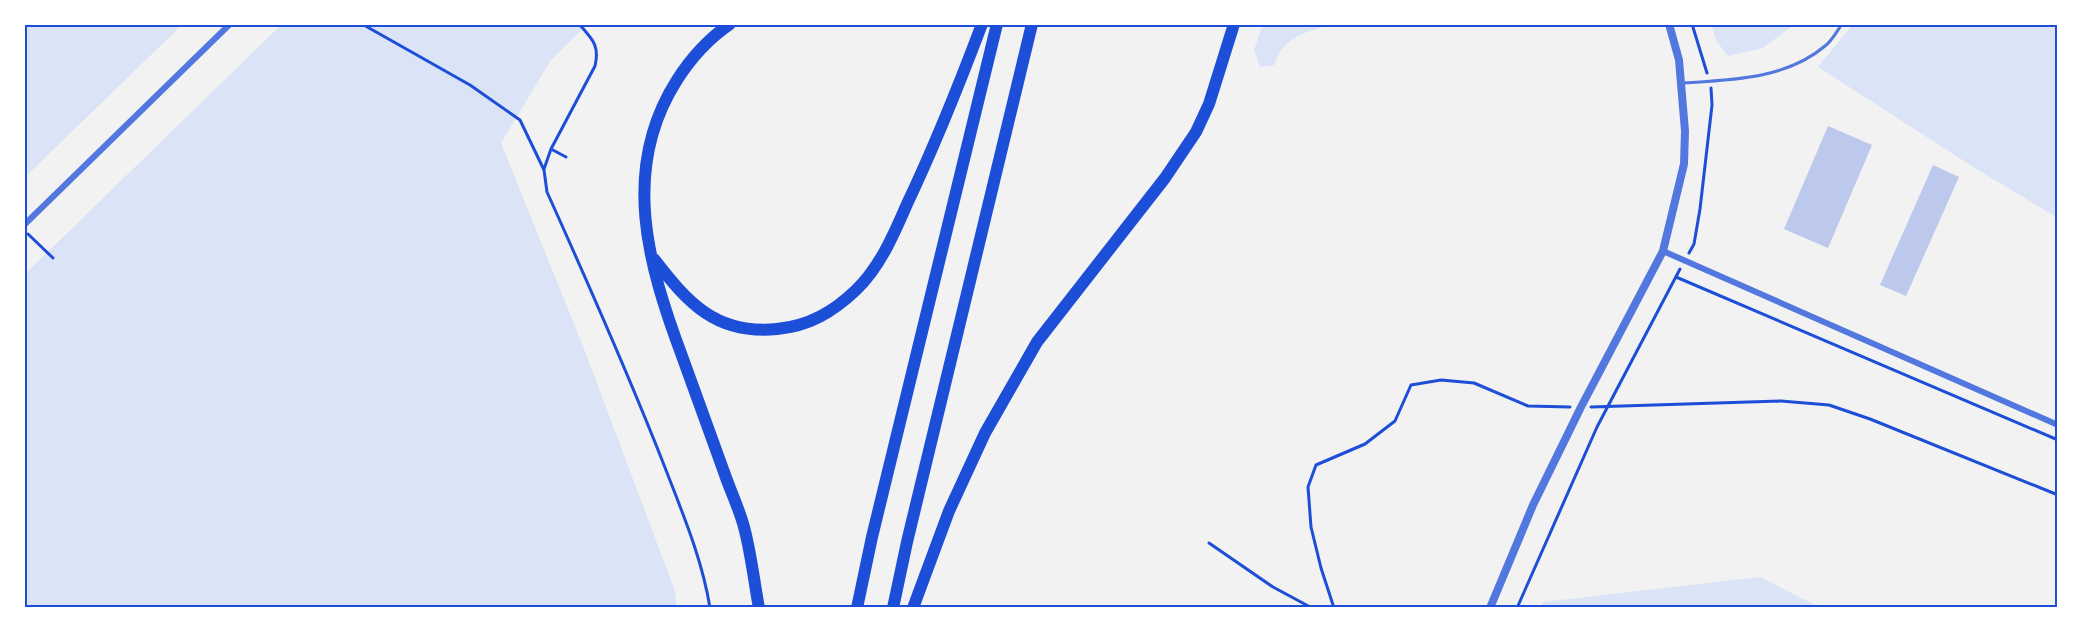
<svg xmlns="http://www.w3.org/2000/svg" width="2082" height="632" viewBox="0 0 2082 632" font-family="Raleway,sans-serif">
<style>
.green{fill:#dbe4f7}
.building{fill:#bdc9ec}
.lines{fill:none;stroke-linecap:round;stroke-linejoin:round}
.path{stroke:#1d4ed8;stroke-width:3}
.service{stroke:#5277de;stroke-width:3}
.minor{stroke:#5277de;stroke-width:6}
.tertiary{stroke:#5277de;stroke-width:8}
.motorway{stroke:#1d4ed8;stroke-width:12}
.neatline{fill:none;stroke:#1d4ed8;stroke-width:2}
</style>
<rect width="100%" height="100%" fill="#f2f2f2"/>
<!-- green -->
<path class="green" d="M24 24H183L24 178Z
M282 24H588L551 60 501 143 583 346 675 591 677 608H24V275Z
M1263 24H1331C1303 34 1285 35 1274 65L1260 67 1254 50Z
M1711 24H1795L1763 48 1728 56 1717 42Z
M1853 24H2058V218L1978 170 1818 67Z
M1760 577 1821 608H1541L1543 602Z"/>
<!-- building -->
<path class="building" d="M1828 126 1872 145 1828 248 1784 229Z
M1933 165 1959 177 1906 296 1880 285Z"/>
<g class="lines">
<!-- path -->
<path class="path" d="M362 24 470 85 520 120 544 170 547 192C588 283 628 373 664 465 682 512 702 558 710 608
M1692 24 1707 73
M551 149 566 157
M544 169 551 149 595 66C600 45 592 39 579 24
M28 234 53 258
M1689 253 1694 244 1700 209 1712 105 1711 88
M1676 277 2058 440
M1591 407 1781 401 1829 405 1870 419 2058 495
M1209 543 1273 587 1312 608
M1334 608 1321 568 1311 527 1308 487 1316 465 1365 444 1395 421 1411 385 1441 380 1474 383 1528 406 1570 407
M1517 608 1597 427 1680 269"/>
<!-- service -->
<path class="service" d="M1683 83C1732 80 1786 79 1825 46 1832 41 1837 31 1842 24"/>
<!-- minor -->
<path class="minor" d="M24 225 230 24
M1663 251 2058 425"/>
<!-- tertiary -->
<path class="tertiary" d="M1490 608 1533 505 1581 407 1663 251 1684 164 1685 131 1679 60 1669 24"/>
<!-- motorway -->
<path class="motorway" d="M730 24C708 39 691 58 677 80 620 169 648 265 682 356 696 394 710 433 724 472 730 490 739 508 744 527 751 553 754 581 759 608
M654 259C688 303 716 335 777 329 809 326 833 312 856 290 880 267 894 234 907 204 935 145 959 85 982 24
M857 608 872 537 997 24
M893 608 907 542 1032 24
M913 608 949 511 985 433 1037 342 1165 178 1196 132 1209 104 1234 24"/>
</g>
<!-- border -->
<rect width="2082" height="632" fill="none" stroke="#ffffff" stroke-width="51"/>
<rect x="26" y="26" width="2030" height="580" class="neatline"/>
</svg>
